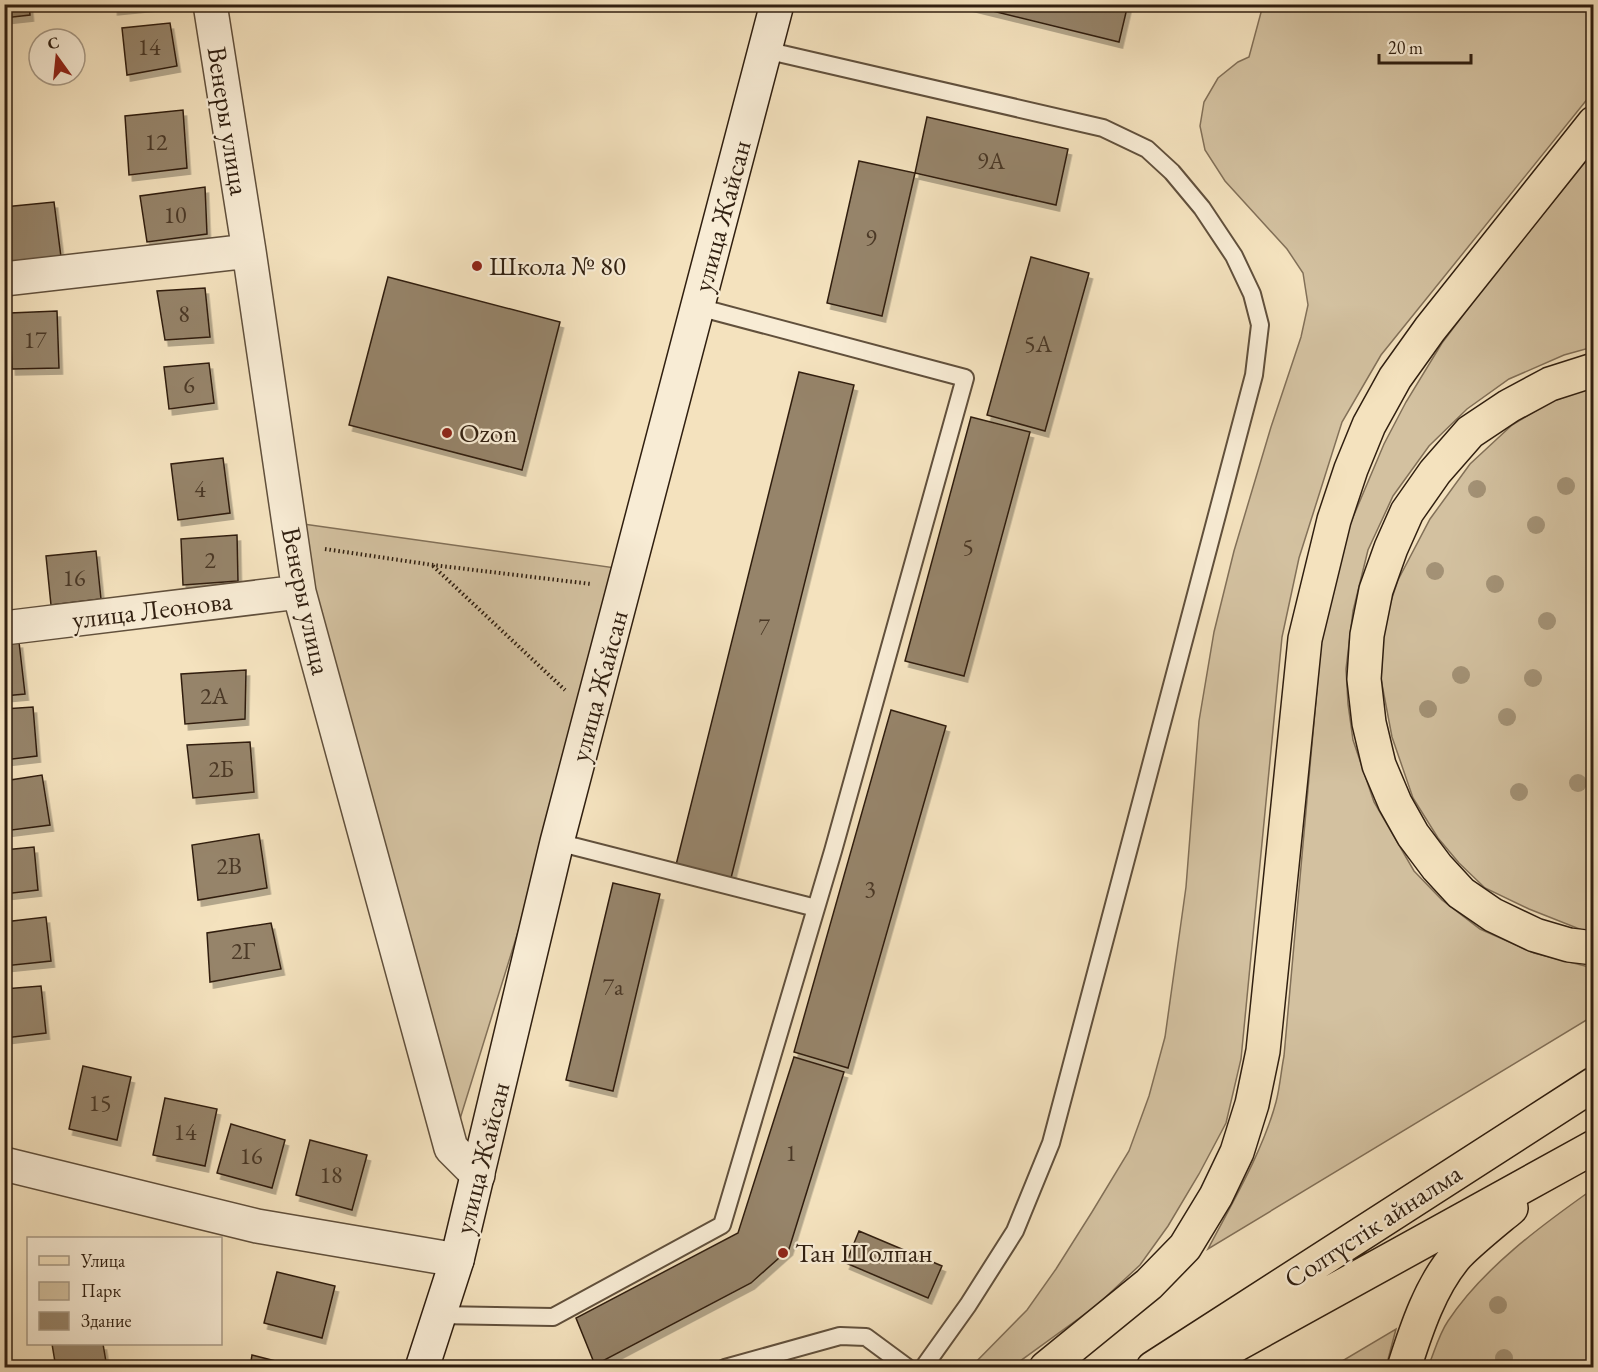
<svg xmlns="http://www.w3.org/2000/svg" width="1598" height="1372" viewBox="0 0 1598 1372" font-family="'EB Garamond',serif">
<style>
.green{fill:#d3c1a0;stroke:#827058;stroke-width:1.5}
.building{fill:#96846a;stroke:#301f10;stroke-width:1.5;filter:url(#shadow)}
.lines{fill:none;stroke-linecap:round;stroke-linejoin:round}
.lane-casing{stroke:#61503c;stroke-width:20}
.street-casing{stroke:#61503c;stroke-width:36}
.secondary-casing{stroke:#301f10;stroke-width:36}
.primary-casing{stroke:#301f10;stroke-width:36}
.path{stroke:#301f10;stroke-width:4;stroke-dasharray:1.5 3;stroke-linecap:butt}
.lane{stroke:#f8ecd5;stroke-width:16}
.street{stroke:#f8ecd5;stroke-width:33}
.secondary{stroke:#f8ecd5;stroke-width:33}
.primary{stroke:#f4e2be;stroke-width:33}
.tree{fill:#a39276}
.poi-dot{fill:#8f2418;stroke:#f8ecd5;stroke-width:2}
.labels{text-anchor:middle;stroke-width:4.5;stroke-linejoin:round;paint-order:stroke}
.number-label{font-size:24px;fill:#4a3826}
.street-label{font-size:27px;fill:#301f10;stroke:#f8ecd5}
.poi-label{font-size:27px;fill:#301f10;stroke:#f8ecd5;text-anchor:start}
</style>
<defs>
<filter id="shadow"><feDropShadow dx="3.5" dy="6" stdDeviation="0" flood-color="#0004"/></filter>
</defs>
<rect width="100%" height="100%" fill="#f4e2be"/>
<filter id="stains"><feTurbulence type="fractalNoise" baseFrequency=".00333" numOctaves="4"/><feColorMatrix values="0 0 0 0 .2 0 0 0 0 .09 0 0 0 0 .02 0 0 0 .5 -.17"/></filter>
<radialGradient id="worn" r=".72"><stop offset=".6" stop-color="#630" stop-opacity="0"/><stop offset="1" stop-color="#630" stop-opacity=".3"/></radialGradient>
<!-- green -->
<path class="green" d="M1263 5H1593V92L1381 355 1342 422 1299 558 1282 637 1241 1059 1226 1123 1199 1174 1168 1226 1140 1265 1096 1306 1016 1364 1009 1367 970 1368 1027 1310 1056 1269 1092 1212 1129 1151 1149 1096 1165 1037 1186 887 1199 721 1214 632 1234 551 1271 427 1301 337 1308 305 1303 273 1287 249 1225 181 1205 150 1200 126 1204 102 1218 78 1238 62 1249 57Z
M1593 152V347L1564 355 1509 379 1467 409 1429 446 1393 496 1368 550 1353 611 1346 669 1348 704 1353 740 1374 802 1414 871 1442 900 1480 929 1534 953 1593 968V1016L1208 1249C1232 1203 1263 1151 1276 1102 1280 1087 1281 1071 1284 1056L1321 644 1348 529 1384 444 1406 402 1442 343 1479 294Z
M1593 387V933L1587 932 1529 909 1485 888 1459 863 1438 838 1413 798 1392 737 1381 679 1384 622 1398 580 1430 519 1470 464 1512 425 1550 402Z
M289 522 630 570 451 1148Z
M1593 1189V1367H1428C1434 1353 1439 1334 1448 1321 1483 1268 1542 1225 1593 1189Z
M1396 1329 1386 1367H1332Z"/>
<!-- building -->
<path class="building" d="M4 4H29L30 15 4 18Z
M114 4H164L114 9Z
M964 4H1128L1119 42Z
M170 23 177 66 127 75 122 28Z
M183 110 187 168 129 175 125 116Z
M927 117 1068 149 1056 205 915 173Z
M859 161 915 173 882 316 827 303Z
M205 187 207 234 147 242 140 196Z
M54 202 61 257 6 262 4 207Z
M1031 257 1089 273 1045 431 987 415Z
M388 277 560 322 522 470 349 425Z
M205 288 210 337 165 340 157 291Z
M57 311 59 368 12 369 10 313Z
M209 363 214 403 169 409 164 367Z
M799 372 854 385 730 882 675 869Z
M971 417 1030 432 964 676 905 661Z
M223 458 230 513 178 520 171 464Z
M237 535 238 581 183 585 181 539Z
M96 551 101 599 51 605 46 556Z
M19 642 25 694 4 696V644Z
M246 670 245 719 185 724 181 674Z
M33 707 37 756 4 760V709Z
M891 710 946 726 848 1068 794 1052Z
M250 742 254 792 193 798 187 745Z
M42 775 50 825 4 831V781Z
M259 834 267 888 198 900 192 845Z
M34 847 38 890 4 894V850Z
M613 883 660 894 613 1091 566 1080Z
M46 917 51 961 4 966V922Z
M271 923 281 969 210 982 207 933Z
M41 986 46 1033 5 1038 4 989Z
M794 1057 844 1072 789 1249 751 1283 595 1365 576 1318 738 1233Z
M83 1066 131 1077 117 1140 69 1129Z
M165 1098 217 1109 205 1166 153 1155Z
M231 1124 285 1140 272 1188 217 1173Z
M310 1140 367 1155 352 1210 296 1195Z
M859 1231 942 1266 928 1298 846 1263Z
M277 1272 335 1286 322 1338 264 1323Z
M52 1344H103L107 1368H56Z
M252 1355 303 1368H250Z"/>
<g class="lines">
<!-- lane casing -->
<g class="lane-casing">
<path id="lane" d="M765 50 1103 128 1147 149 1172 172 1202 208 1234 256 1252 294 1260 325 1254 375 1051 1143 1015 1231 968 1305 923 1368
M557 842 816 908
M438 1315 553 1317 722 1225 833 851 965 378 698 307
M725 1368 840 1336 866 1337 908 1368"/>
</g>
<!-- street casing -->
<g class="street-casing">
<path id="street" d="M210 4 249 251 299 592 451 1148 478 1175
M4 279 249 251
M4 628 299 592
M4 1164 257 1226 457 1260"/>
</g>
<!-- secondary casing -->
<g class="secondary-casing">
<path id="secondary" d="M422 1368 457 1260 557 842 777 4"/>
</g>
<!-- primary casing -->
<g class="primary-casing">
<path id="primary" d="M1594 370 1550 384 1509 406 1470 432 1435 472 1407 512 1391 548 1376 590 1367 635 1364 679 1369 723 1379 765 1395 803 1413 835 1437 867 1461 893 1493 915 1535 935 1569 945 1594 948
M1046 1368 1149 1284 1185 1247 1216 1196 1237 1152 1252 1104 1263 1051 1305 639 1334 520 1351 469 1369 425 1395 378 1430 329 1594 123
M1153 1368 1594 1084
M1194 1368 1594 1147
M1404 1368C1416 1330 1431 1284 1458 1254 1474 1238 1493 1223 1511 1208"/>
</g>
<!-- path -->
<path class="path" d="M325 549 433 565 591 584
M433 566 565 690"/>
<!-- lane -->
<use href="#lane" class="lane"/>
<!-- street -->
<use href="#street" class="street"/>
<!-- secondary -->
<use href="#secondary" class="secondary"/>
<!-- primary -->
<use href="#primary" class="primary"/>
</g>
<!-- trees -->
<g class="tree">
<circle cx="1566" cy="486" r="9"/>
<circle cx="1477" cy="489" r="9"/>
<circle cx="1536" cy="525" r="9"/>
<circle cx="1435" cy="571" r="9"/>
<circle cx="1495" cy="584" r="9"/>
<circle cx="1547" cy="621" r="9"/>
<circle cx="1461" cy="675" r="9"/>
<circle cx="1533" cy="678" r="9"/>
<circle cx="1428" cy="709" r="9"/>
<circle cx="1507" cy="717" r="9"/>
<circle cx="1578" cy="783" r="9"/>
<circle cx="1519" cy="792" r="9"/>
<circle cx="1498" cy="1305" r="9"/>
<circle cx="1504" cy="1358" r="9"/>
</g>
<!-- markers -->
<g class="poi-dot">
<circle cx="477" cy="266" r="6"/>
<circle cx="447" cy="433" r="6"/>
<circle cx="783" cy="1253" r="6"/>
</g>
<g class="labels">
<!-- number labels -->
<g class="number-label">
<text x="149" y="55">14</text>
<text x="156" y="150">12</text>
<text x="991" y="169">9А</text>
<text x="175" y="223">10</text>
<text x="871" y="246">9</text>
<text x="184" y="322">8</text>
<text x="35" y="348">17</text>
<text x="1038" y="352">5А</text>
<text x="189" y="393">6</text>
<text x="200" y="497">4</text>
<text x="968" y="555">5</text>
<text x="210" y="568">2</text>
<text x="74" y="586">16</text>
<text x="764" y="635">7</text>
<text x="214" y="704">2А</text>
<text x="221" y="777">2Б</text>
<text x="229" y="874">2В</text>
<text x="870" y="897">3</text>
<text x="243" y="959">2Г</text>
<text x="613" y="995">7а</text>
<text x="100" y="1111">15</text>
<text x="185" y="1140">14</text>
<text x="791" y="1161">1</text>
<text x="251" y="1164">16</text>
<text x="331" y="1183">18</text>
</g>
<!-- street labels -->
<g class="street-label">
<text transform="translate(228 121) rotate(81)" y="9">Венеры улица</text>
<text transform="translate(722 216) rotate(-75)" y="9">улица Жайсан</text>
<text transform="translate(306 601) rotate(78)" y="9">Венеры улица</text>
<text transform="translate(152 610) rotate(-7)" y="9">улица Леонова</text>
<text transform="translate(599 686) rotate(-75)" y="9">улица Жайсан</text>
<text transform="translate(482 1158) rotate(-76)" y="9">улица Жайсан</text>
<text transform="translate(1373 1226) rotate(-33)" y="9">Солтүстік айналма</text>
</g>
<!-- poi labels -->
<g class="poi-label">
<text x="489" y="275">Школа № 80</text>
<text x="459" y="442">Ozon</text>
<text x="795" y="1262">Тан Шолпан</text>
</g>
</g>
<!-- margin -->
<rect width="1598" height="1372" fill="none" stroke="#f4e2be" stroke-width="24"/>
<rect x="6" y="6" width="1586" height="1360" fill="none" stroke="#301f10" stroke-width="3"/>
<rect x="12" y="12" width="1574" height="1348" fill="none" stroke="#301f10" stroke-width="1.5"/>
<!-- legend -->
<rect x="27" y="1237" width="195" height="108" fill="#f8ecd5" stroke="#a89a86" stroke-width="1.5"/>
<rect x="39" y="1256" width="30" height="9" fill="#f4e2be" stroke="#a89a86" stroke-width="1.5"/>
<text x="81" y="1267" font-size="18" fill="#301f10">Улица</text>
<rect x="39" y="1282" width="30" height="18" fill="#d3c1a0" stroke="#a89a86" stroke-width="1.5"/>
<text x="81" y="1297" font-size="18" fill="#301f10">Парк</text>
<rect x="39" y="1312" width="30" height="18" fill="#96846a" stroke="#a89a86" stroke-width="1.5"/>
<text x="81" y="1327" font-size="18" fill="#301f10">Здание</text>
<!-- north arrow -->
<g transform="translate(57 57) rotate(345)"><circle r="28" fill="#f8ecd5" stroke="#a89a86" stroke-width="1.5"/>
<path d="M0-4.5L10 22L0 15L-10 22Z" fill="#8f2418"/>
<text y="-9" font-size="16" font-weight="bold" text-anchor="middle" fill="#301f10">С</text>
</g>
<!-- scale -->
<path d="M1379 54v9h92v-9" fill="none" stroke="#301f10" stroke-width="3"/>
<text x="1388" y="54" font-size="18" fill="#301f10" stroke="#f8ecd5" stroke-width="4.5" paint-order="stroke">20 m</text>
<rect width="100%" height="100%" filter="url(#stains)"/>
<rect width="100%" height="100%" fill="url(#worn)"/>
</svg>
